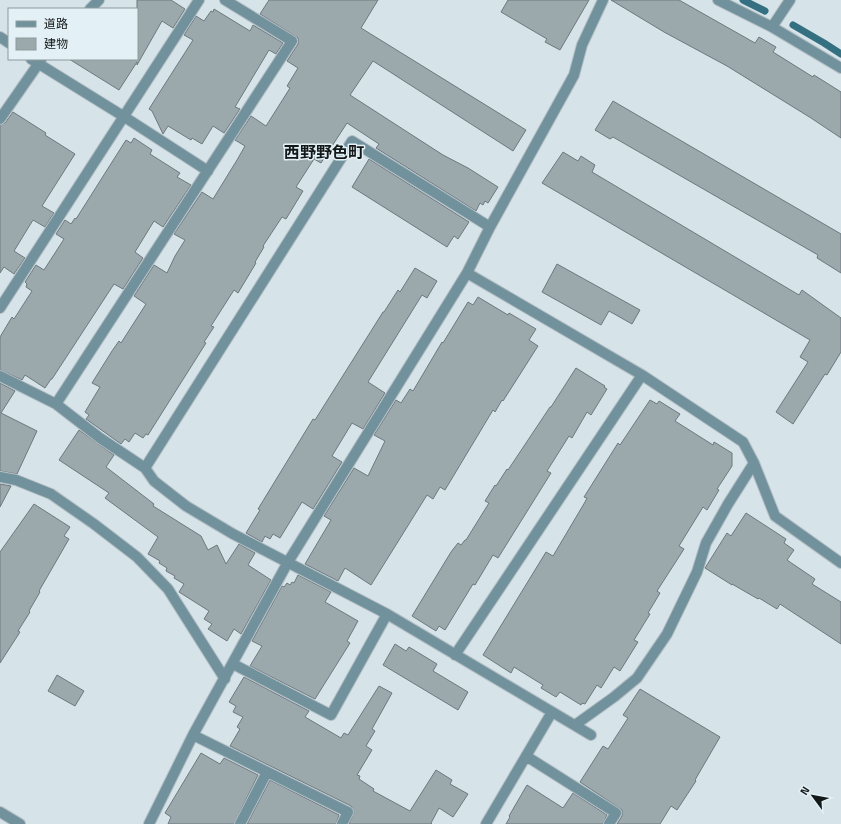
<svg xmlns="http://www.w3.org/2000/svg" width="841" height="824" viewBox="0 0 841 824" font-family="'Titillium Web','Noto Sans JP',sans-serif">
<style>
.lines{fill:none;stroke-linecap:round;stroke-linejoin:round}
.stream{stroke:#357082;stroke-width:7}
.building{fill:#9ba8ac;stroke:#6d797e}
.minor-casing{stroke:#b3bec3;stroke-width:12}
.minor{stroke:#71929d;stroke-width:10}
.labels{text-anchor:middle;stroke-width:3;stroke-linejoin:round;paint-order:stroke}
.neighbourhood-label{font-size:16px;font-weight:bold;fill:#131819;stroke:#e3f0f5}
</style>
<rect width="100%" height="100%" fill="#d6e3e8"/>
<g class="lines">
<!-- stream -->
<path class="stream" d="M743 0 765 11
M793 25 824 43 841 54"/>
</g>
<!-- building -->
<path class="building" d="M137 0H171L185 9 173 28 162 21 137 65V62L119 90 69 59H137Z
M269 0H378L361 28 526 130 513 151 373 61 350 95 443 155 468 168 498 187 488 203 485 201 483 205 480 203 476 211 376 148 379 144 347 123 321 163 314 159 296 187 303 191 286 219 282 217 263 246 264 247 255 262 256 263 238 293 234 290 211 326 214 327 204 342 206 343 148 435 146 434 143 438 135 433 129 442 125 439 121 444 86 419 89 415 85 412 100 387 92 383 112 351 119 341 121 343 146 304 134 296 154 265 167 273 175 256 185 240 174 234 202 192 213 199 237 160 245 146 235 140 251 116 266 126 290 88 287 86 298 68 287 61 298 44V38L260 14Z
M508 0H589L560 50 545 42 547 39 501 12Z
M611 0H679L755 43 759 37 769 43 776 47 773 52 813 77 814 75 841 92V138L811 118 727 66 664 32Z
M214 9 250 31 253 25 283 43 276 54 269 50 235 107 240 109 224 133 213 126 202 144 192 138 191 140 168 126 163 134 152 111 149 109 193 40 184 35 196 16 204 21 211 11 213 12Z
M613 101 841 234V273L817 258 818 255 613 137 610 139 595 130Z
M13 112 46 133 45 135 75 154 42 206 54 213 45 227 33 220 14 251 25 258 14 274 4 267 0 273V125L5 123Z
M134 138 152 150 150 154 180 173 177 177 191 185 163 227 154 221 135 252 143 258 123 289 114 284 52 379H51L45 388 25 375 22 380 0 370V337L12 317 14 319 32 291 26 287 27 284 25 282 36 265 44 270 64 239 56 234 65 220 71 224 75 218 76 219 126 140 131 143Z
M563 152 578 161 581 156 595 165 592 172 799 295 802 290 841 318V352L827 375 825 374 793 424 776 412 808 362 800 357 810 340 542 183Z
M369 159 469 222 458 239 454 236 447 247 352 187Z
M557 264 640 310 632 324 609 311 601 325 542 292Z
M415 268 437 281 427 298 422 295 368 382 385 393 363 429 352 423 332 456 342 462 313 509 302 502 280 538 273 534 270 539 265 536 262 542 246 533 260 510 258 509 313 419 315 420 383 312H384L398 290 400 292Z
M478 297 508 315 509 313 536 329 529 340 538 346 503 401 502 400 495 412 493 410 445 490 440 487 433 499 427 495 371 585 345 568 338 581 305 564 331 520 324 516 354 468 368 476 385 441 374 435 396 400 401 403 410 389 413 391 442 342 443 343 468 302 473 305Z
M576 368 605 386 604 387 607 389 591 415 587 412 572 438 569 436 547 471 551 473 498 558 493 555 475 585 473 584 445 630 439 626 436 631 412 616 451 552 458 543 461 545 465 540H466L489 503 485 501 495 485 496 486 507 469 508 470 550 407H551Z
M0 383 15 391 1 413 37 431 17 474 0 471Z
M650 400 657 404 659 401 680 414 675 421 713 445 714 442 732 453V466L717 489 719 490 707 510 703 507 679 546 684 549 657 591 660 593 648 613 650 614 634 640 638 642 620 671 614 667 601 688 597 685 585 704 582 703 581 705 560 692 556 697 541 688 543 685 514 667 511 673 483 655 546 552 553 556 585 502 587 498 584 497 618 443 620 445Z
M79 430 114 455 106 467 154 504 153 506 201 536 208 550 217 545 226 564 239 544 255 553 248 565 271 580 241 634 234 629 227 641 208 629 212 624 204 619 209 611 179 592 184 584 174 578 175 576 166 571 167 568 159 563 160 561 148 554 158 537 105 498 109 493 59 460Z
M0 484 11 486 0 507Z
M34 504 70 527 64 536 69 539 39 591 40 592 29 611 30 612 18 631 20 632 0 663V552Z
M746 513 786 539 784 543 794 550 787 560 815 579 812 584 841 602V644L780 604 777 609 759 598 758 599 732 584V585L705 568 727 533 731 536Z
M298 575 331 592 325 602 358 621 347 641 350 643 315 699 250 666 262 646 252 641 282 586 284 587 287 583 290 585 292 582 294 583Z
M395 644 406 651 409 647 437 664 433 671 468 692 458 710 383 665Z
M57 675 84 691 75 706 48 691Z
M244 677 309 711 305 717 341 738 344 733 348 735 379 686 392 693 372 729 375 731 366 746 372 750 357 775 360 776 359 779 374 789 373 791 410 811 436 770 452 780 450 784 468 794 453 817 439 808 431 823 432 824H349L354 812 351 806 230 746 240 729 237 727 243 717 233 712 236 706 229 702Z
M640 689 720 737 695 780 696 781 677 810 671 806 660 824H617L622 816V810L580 782 603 746 608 749 628 718 623 715Z
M201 753 220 764 224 758 258 775 234 824H168L171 817 165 813Z
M270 780 339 815 336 824H247Z
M527 785 563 808 573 793 607 815 603 824H506L510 817 509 816Z"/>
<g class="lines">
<!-- minor casing -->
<g class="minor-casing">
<path id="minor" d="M718 0 772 27 841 68
M90 9 99 0
M772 27 790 0
M0 37 9 43
M31 59 123 116 208 171
M0 119 41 60
M467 273 642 375 743 442 754 463 775 516 841 563
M0 308 199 0
M0 376 56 404 100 438 145 468 154 481 186 506 233 534 387 614 591 735
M56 404 292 41 225 0
M145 468 352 141 490 227
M0 477 16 480 51 494 94 524 137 557 168 589 225 679
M455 655 642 375
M233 664 331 715 387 614
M575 725 614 697 637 678 667 634 697 572 706 543 728 504 754 463
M193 735 348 812 342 824
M526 756 616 813 609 824
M0 812 20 824
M149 824 193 735 288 562 467 273 490 227 574 75 582 45 603 0
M240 824 267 772
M486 824 552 712"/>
</g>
<!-- minor -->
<use href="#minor" class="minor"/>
</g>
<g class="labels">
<!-- neighbourhood labels -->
<g class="neighbourhood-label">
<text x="324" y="158">西野野色町</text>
</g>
</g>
<!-- legend -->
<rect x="8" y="8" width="130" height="52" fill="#e3f0f5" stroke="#909a9d"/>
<rect x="16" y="21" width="20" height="6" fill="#71929d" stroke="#909a9d"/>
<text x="44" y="28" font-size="12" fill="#131819">道路</text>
<rect x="16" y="38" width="20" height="12" fill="#9ba8ac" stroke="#909a9d"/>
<text x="44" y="48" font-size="12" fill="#131819">建物</text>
<!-- north arrow -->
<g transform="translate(813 796) rotate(302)" stroke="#e3f0f5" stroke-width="3" paint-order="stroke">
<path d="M0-3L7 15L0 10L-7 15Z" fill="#131819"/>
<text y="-6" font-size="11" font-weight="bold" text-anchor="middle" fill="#131819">N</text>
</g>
</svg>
